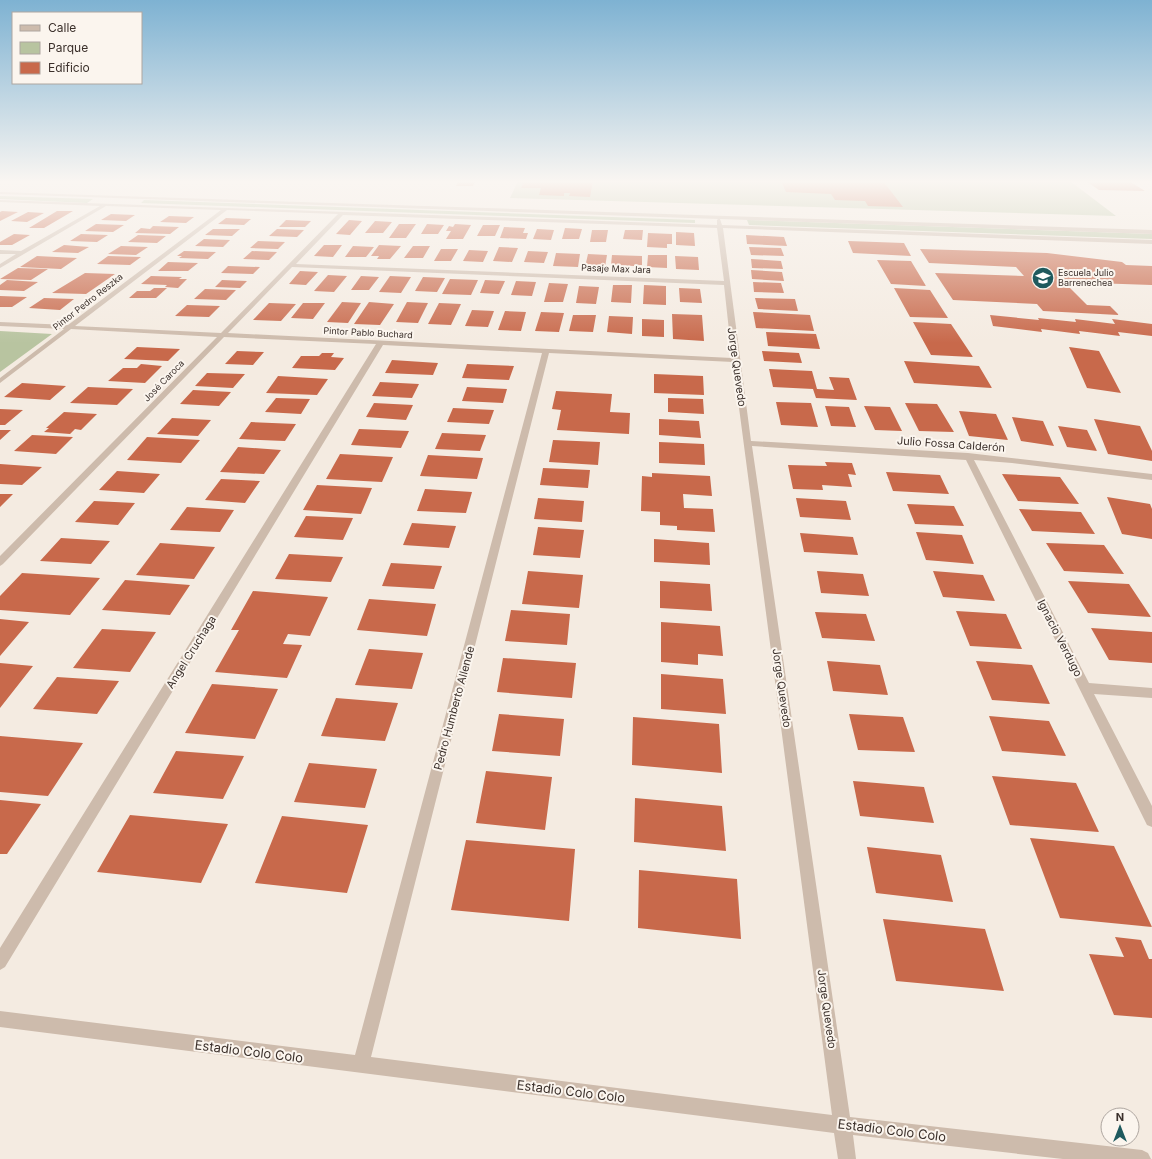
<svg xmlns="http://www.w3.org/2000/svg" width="1152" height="1159" viewBox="0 0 1152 1159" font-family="Inter,sans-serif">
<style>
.green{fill:#b8c4a0}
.building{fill:#c8694b}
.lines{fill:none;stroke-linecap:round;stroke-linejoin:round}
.minor{fill:#cdbbac;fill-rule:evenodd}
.labels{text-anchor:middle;stroke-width:4;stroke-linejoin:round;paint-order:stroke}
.far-street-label{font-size:9px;fill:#3b302b;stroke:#fbf5ee}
.far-poi-label{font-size:9px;fill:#3b302b;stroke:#fbf5ee;text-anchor:start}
.street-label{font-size:11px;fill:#3b302b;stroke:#fbf5ee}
.near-street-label{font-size:13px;fill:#3b302b;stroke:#fbf5ee}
</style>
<rect width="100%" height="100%" fill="#f4ebe1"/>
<!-- green -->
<path class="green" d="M518 181H1070L1116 216 510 198Z
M0 196 93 199 87 203 0 199Z
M144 200 695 220V223L141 203Z
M747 220 1152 234V239L749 225Z
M0 331 52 334 0 372Z"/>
<!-- building -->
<path class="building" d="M524 181H593L590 197 569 196 570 193H564V196L539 195 541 188H521Z
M781 181H883L903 207 868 206 865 201 835 200 831 194 786 192Z
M1086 181H1129L1145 191 1099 190Z
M458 182H475L473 186H456Z
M2 211 18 212 0 221V212Z
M57 211H73L44 228H29Z
M28 212 44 213 27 222 11 221Z
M111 214 135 215 126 221 101 220Z
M169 216 194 217 186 223 160 222Z
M226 218 251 219 244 225 218 224Z
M286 220 311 221 305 227H279Z
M349 220 362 221 350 235 336 234Z
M375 221 392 222 383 233H365Z
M96 224 124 225 113 232 85 231Z
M399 224H416L406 238H389Z
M427 224 444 225 438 234H421Z
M455 224 471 225 463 239H446L451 231H446L449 226 453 227Z
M483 225H500L495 236H477Z
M153 226 179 227 170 234 135 233 141 228 150 229Z
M504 227 525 228 523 233H528L526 239 500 238Z
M565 228 582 229 579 239H562Z
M213 229H240L232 236 205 235Z
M277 229 304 230 297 237 269 236Z
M537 229 554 230 551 240 533 239Z
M592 230H608L606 242H590Z
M625 230H643L642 240 623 239Z
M676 232 694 233 695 246 676 245Z
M648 233 672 234V244H667V248L647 247Z
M14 234 30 235 12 245H0V242Z
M81 234 108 235 97 242 70 241Z
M138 235 166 236 157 243 128 242Z
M746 235 784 237 787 246 747 244Z
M204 239 230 240 223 247 195 246Z
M258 241 285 242 278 249 250 248Z
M848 241 904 243 911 256 853 253Z
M64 245 89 247 78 253 52 252Z
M324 245H342L333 257 314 256Z
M379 245 401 246 390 259H377L379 256H371Z
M121 246 148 247 136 255 108 254Z
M353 246 374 247 366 257H345Z
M413 246H430L423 258H404Z
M499 247 518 248 512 262 493 261Z
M749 247 781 248 784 256 751 255Z
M441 249H458L451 261H434Z
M920 249 1047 253 1122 262 1126 265 1152 266V285L1064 282 1087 305 1110 306 1119 315 1043 311 1037 304 953 300 935 273 1024 276 1016 267 929 263Z
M469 250 488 251 483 262 463 261Z
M184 251 216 252 208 259 179 258 182 256H177Z
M252 251 277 252 269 260 243 259Z
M528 251 548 252 544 263 524 262Z
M556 253 580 254 578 267 553 266Z
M588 254 607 255 605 267H585Z
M612 255 642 256V265H634V266L611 265Z
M648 255H667V268L647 267Z
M37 256 77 258 61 269 20 267Z
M108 256 141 257 130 265 97 264Z
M675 256 698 257 699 270 676 269Z
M751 259 781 261 783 269 752 268Z
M877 260 911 261 926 286 891 284Z
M168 262 198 263 188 271H158Z
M228 266 260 267 253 274 221 273Z
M18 268 48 269 31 280 0 279Z
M751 270 782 272 784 281 752 279Z
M300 271 318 272 306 285 289 284Z
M85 273 115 274 86 294 52 293Z
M328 275 347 276 334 292 314 291Z
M151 276 182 277 179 279H187L178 288 165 287 167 285 141 284Z
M361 276 379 277 369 290H351Z
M390 276 411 277 401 293 379 292Z
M423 277 445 278 437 292 415 291Z
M450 279 478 280 471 295 442 294Z
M7 280 38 282 24 291 0 290V285Z
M222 280 247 281 240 288 215 287Z
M485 280 505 281 499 294 480 293Z
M516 281 536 282 532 296 511 295Z
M753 282 781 283 784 293 754 292Z
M549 283 568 284 563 302H544Z
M613 285H632L631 303 611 302Z
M644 285 666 286V305L643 304Z
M579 286 599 287 596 304 576 303Z
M154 288H167L156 298H129L137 291H150Z
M679 288 700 289 702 303 680 302Z
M894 288 930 290 948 318 910 317Z
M205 289 236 290 226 300 194 299Z
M0 296 27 297 12 307H0Z
M44 298 74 299 60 310 29 308Z
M755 298 795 299 798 311 758 309Z
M342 302 361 303 348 323 327 322Z
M369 302 394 304 380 325 354 324Z
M407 302 428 303 418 323 396 322Z
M269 303 296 304 281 321 253 320Z
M303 303H325L313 319 291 318Z
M439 303 461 304 451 325 428 324Z
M187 305 220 306 209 317 175 316Z
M472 310 494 311 488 327 465 326Z
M505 311 526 312 521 331 498 330Z
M541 312 564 313 559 332 535 331Z
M753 312 810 315 814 331 756 328Z
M672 314 702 315 704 341 673 339Z
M573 315H596L593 332 569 331Z
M990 315 1039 320 1038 318 1076 322 1075 319 1115 324 1112 319 1152 324V336L1118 332 1120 336 1079 331 1080 334 1041 329 1042 332 993 326Z
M609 316 633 317 632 334 607 332Z
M642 319 664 320V337L642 336Z
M913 322 951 324 973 357 931 355Z
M766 332 816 334 820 349 768 346Z
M137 347 180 349 168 361 124 359Z
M1069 347 1099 351 1121 393 1087 388Z
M237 351 264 352 253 365 225 364Z
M762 351 799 353 802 363 764 361Z
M322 353H334L331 357 344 358 335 370 292 368 301 356H319Z
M392 360 438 363 433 375 385 373Z
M904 361 979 366 992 388 914 383Z
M141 364 162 366 145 383 108 381 123 368H137Z
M467 364 514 366 509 380 462 378Z
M769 369 812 371 817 389 834 390 829 377 849 378 857 400 816 398 813 389 773 387Z
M207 373 245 374 233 388 195 386Z
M654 374 703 376 704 395 654 393Z
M278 376 328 379 317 395 266 393Z
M380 382 419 384 412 398 372 396Z
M22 383 66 386 50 400 4 397Z
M88 387 133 389 117 405 70 403Z
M467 387 507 389 503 403 462 401Z
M193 390 231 392 219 406 180 404Z
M556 391 612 394 610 412 630 413 629 434 557 430 561 410 552 409Z
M276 398 310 399 301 414 265 412Z
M668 398 703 399 704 414 668 412Z
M776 402 811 403 818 427 781 425Z
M374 403 413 405 406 420 366 417Z
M905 403 937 404 954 432 919 431Z
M825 406 849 407 856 427 831 426Z
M864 406 890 407 902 431 875 430Z
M453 408 494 410 489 424 447 422Z
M0 409 23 410 5 425H0Z
M959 411 996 414 1008 440 969 436Z
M64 412 97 414 81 430 75 429 70 434 44 432 49 428H46Z
M1012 417 1043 421 1054 446 1021 441Z
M172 418 211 420 198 436 157 434Z
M659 419 699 421 701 438 659 435Z
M1094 419 1140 426 1152 451V461L1108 454Z
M251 422 296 424 285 441 239 439Z
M1058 426 1087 430 1097 451 1067 447Z
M359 429 409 431 401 448 351 445Z
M0 430H11L0 440Z
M442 433 486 435 480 451 435 449Z
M32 435 73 437 56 454 14 451Z
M147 437 200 440 181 463 127 460Z
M553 440 600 442 598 465 549 462Z
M659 442 704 444 705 465 659 463Z
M238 447 281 450 264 474 220 472Z
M340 454 393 457 382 482 326 479Z
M428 455 483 458 477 479 420 476Z
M825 462 852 463 856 475 848 474 852 487 822 485 823 490 793 489 788 465 827 466Z
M0 464 42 467 22 485 0 484Z
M543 468 590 470 588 488 540 485Z
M117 471 160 474 144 493 99 490Z
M886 472 940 475 949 494 893 491Z
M652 473 710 476 712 496 683 494 684 508 713 509 715 532 677 530V526L660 525V512L641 511 642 476 652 477Z
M1002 474 1060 477 1079 504 1018 501Z
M221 479 260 481 245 503 205 500Z
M317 485 372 488 361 514 303 510Z
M425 489 472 492 466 513 417 511Z
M0 494H13L0 507Z
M1107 497 1150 504 1152 509V539L1122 534Z
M538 498 584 501 582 522 534 519Z
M796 498 846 501 851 520 800 517Z
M94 501 135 503 118 525 75 522Z
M907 504 954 506 964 526 915 524Z
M187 507 234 510 220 532 170 530Z
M1019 509 1081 512 1095 534 1032 531Z
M306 516 353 518 343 540 294 537Z
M412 523 456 526 449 548 403 545Z
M538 527 584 530 580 558 533 555Z
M916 532 962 535 974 564 926 560Z
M800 533 853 537 858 555 804 552Z
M61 538 110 541 91 564 40 561Z
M654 539 709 543 710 565 654 562Z
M160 543 215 547 194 579 136 575Z
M1046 543 1104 545 1124 574 1064 571Z
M289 554 343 557 331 582 275 579Z
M391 563 442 566 434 589 382 586Z
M528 571 583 575 579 608 522 604Z
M817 571 863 574 869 596 821 593Z
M933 571 983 575 995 601 943 597Z
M22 573 100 578 70 615 0 610V596Z
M125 580 190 585 170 615 102 610Z
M660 581 710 584 712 611 660 608Z
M1068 581 1129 584 1151 617 1088 613Z
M253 591 328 597 310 636 288 634 283 644 302 645 287 678 215 672 239 630H231Z
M369 599 436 604 427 636 357 630Z
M511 610 570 614 567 645 505 641Z
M956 611 1006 614 1022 649 970 646Z
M815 612 866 614 875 641 822 638Z
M0 619 29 622 0 656Z
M661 622 720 626 723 656 698 654V665L661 662Z
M1091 628 1152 632V663L1109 660Z
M102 629 156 632 130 672 73 668Z
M369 649 423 653 412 689 355 685Z
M503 658 576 663 572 698 497 692Z
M827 661 880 665 888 695 833 691Z
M976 661 1032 665 1050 704 992 700Z
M0 663 33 666 0 708Z
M661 674 723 679 726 714 661 709Z
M57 677 119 681 97 714 33 709Z
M212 684 278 689 255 739 185 733Z
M336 698 398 703 385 741 321 736Z
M499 714 564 719 560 756 492 751Z
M849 714 903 717 915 752 858 750Z
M989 716 1049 721 1066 756 1002 751Z
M633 717 719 724 722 773 632 765Z
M0 736 83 743 48 796 0 792Z
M176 751 244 756 223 799 153 793Z
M309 763 377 769 365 808 294 802Z
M486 771 552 777 545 830 476 823Z
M992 776 1076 783 1099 832 1010 825Z
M853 781 924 787 934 823 860 816Z
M635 798 722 806 726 851 634 842Z
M0 800 41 804 7 854H0Z
M130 815 228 824 201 883 97 872Z
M282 816 368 825 347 893 255 883Z
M1030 838 1114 846 1152 927 1060 918Z
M466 840 575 849 569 921 451 910Z
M867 847 941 855 953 902 876 893Z
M639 870 737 879 741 939 638 928Z
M883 919 985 929 1004 991 896 981Z
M1115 937 1141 940 1149 959H1152V1018L1114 1015 1089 954 1124 957Z"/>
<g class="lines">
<!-- minor -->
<path class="minor" d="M0 192 1152 230V234L720 219 722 225 1152 240V244L723 228 751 441 968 453 1152 474V480L1012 463 974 460 1089 683 1152 688V698L1094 694 1152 806V827L1147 825 966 460 752 446 850 1117 1142 1150 1148 1153 1151 1159H1063L853 1135 856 1159H838L834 1133 0 1027V1011L355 1055 542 353 383 345 5 967 0 970V948L376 344 224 337 3 564 0 566V556L217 337 71 329 0 383V378L64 329 0 326V322L68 325 221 210 106 206 0 268V264L16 254H0V250L21 251 100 206 0 202V200L717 225V220L718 219 0 194ZM227 210 338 214 221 333 75 326ZM343 215 717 228 724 281 296 264ZM292 267 724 285 732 358 228 333ZM549 353 733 362 832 1115 371 1057Z"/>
</g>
<!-- sky -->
<linearGradient id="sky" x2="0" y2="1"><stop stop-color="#7eb2d2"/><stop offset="0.53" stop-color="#faf6f2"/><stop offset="1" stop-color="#faf6f2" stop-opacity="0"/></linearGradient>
<rect width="1152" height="343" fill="url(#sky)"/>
<!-- icons -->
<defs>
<g id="school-disc" transform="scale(1.15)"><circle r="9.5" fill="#1f5a5e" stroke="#fbf5ee"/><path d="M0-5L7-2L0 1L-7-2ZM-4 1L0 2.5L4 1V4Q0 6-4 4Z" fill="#fff"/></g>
</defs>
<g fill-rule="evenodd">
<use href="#school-disc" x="1043" y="278"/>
</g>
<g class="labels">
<!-- far-street labels -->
<g class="far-street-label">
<text transform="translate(616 269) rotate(2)" y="3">Pasaje Max Jara</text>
<text transform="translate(88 302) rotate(-38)" y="3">Pintor Pedro Reszka</text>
<text transform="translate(368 333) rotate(3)" y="3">Pintor Pablo Buchard</text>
<text transform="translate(164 381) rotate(-46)" y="3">José Caroca</text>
</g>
<!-- far-poi labels -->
<g class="far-poi-label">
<text x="1058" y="276">Escuela Julio<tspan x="1058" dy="10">Barrenechea</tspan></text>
</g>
<!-- street labels -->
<g class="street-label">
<text transform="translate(737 367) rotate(82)" y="4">Jorge Quevedo</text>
<text transform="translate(951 444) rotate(4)" y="4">Julio Fossa Calderón</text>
<text transform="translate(1060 638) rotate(63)" y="4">Ignacio Verdugo</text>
<text transform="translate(191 652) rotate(-58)" y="4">Angel Cruchaga</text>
<text transform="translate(782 688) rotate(82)" y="4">Jorge Quevedo</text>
<text transform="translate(454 708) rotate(-75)" y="4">Pedro Humberto Allende</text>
<text transform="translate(827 1009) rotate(82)" y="4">Jorge Quevedo</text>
</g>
<!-- near-street labels -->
<g class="near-street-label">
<text transform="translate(249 1051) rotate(7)" y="5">Estadio Colo Colo</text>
<text transform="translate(571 1091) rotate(7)" y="5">Estadio Colo Colo</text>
<text transform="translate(892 1130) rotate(7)" y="5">Estadio Colo Colo</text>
</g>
</g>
<!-- legend -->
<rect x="12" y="12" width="130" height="72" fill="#fbf5ee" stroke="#aea6a0"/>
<rect x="20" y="25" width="20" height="6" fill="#cdbbac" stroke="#aea6a0"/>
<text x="48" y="32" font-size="12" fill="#3b302b">Calle</text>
<rect x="20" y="42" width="20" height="12" fill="#b8c4a0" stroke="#aea6a0"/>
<text x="48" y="52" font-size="12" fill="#3b302b">Parque</text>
<rect x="20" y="62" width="20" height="12" fill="#c8694b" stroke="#aea6a0"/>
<text x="48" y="72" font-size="12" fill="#3b302b">Edificio</text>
<!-- north arrow -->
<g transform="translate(1120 1127)"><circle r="19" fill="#fbf5ee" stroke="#aea6a0"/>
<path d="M0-3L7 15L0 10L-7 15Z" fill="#1f5a5e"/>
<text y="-6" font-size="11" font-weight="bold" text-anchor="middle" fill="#3b302b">N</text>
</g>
</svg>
